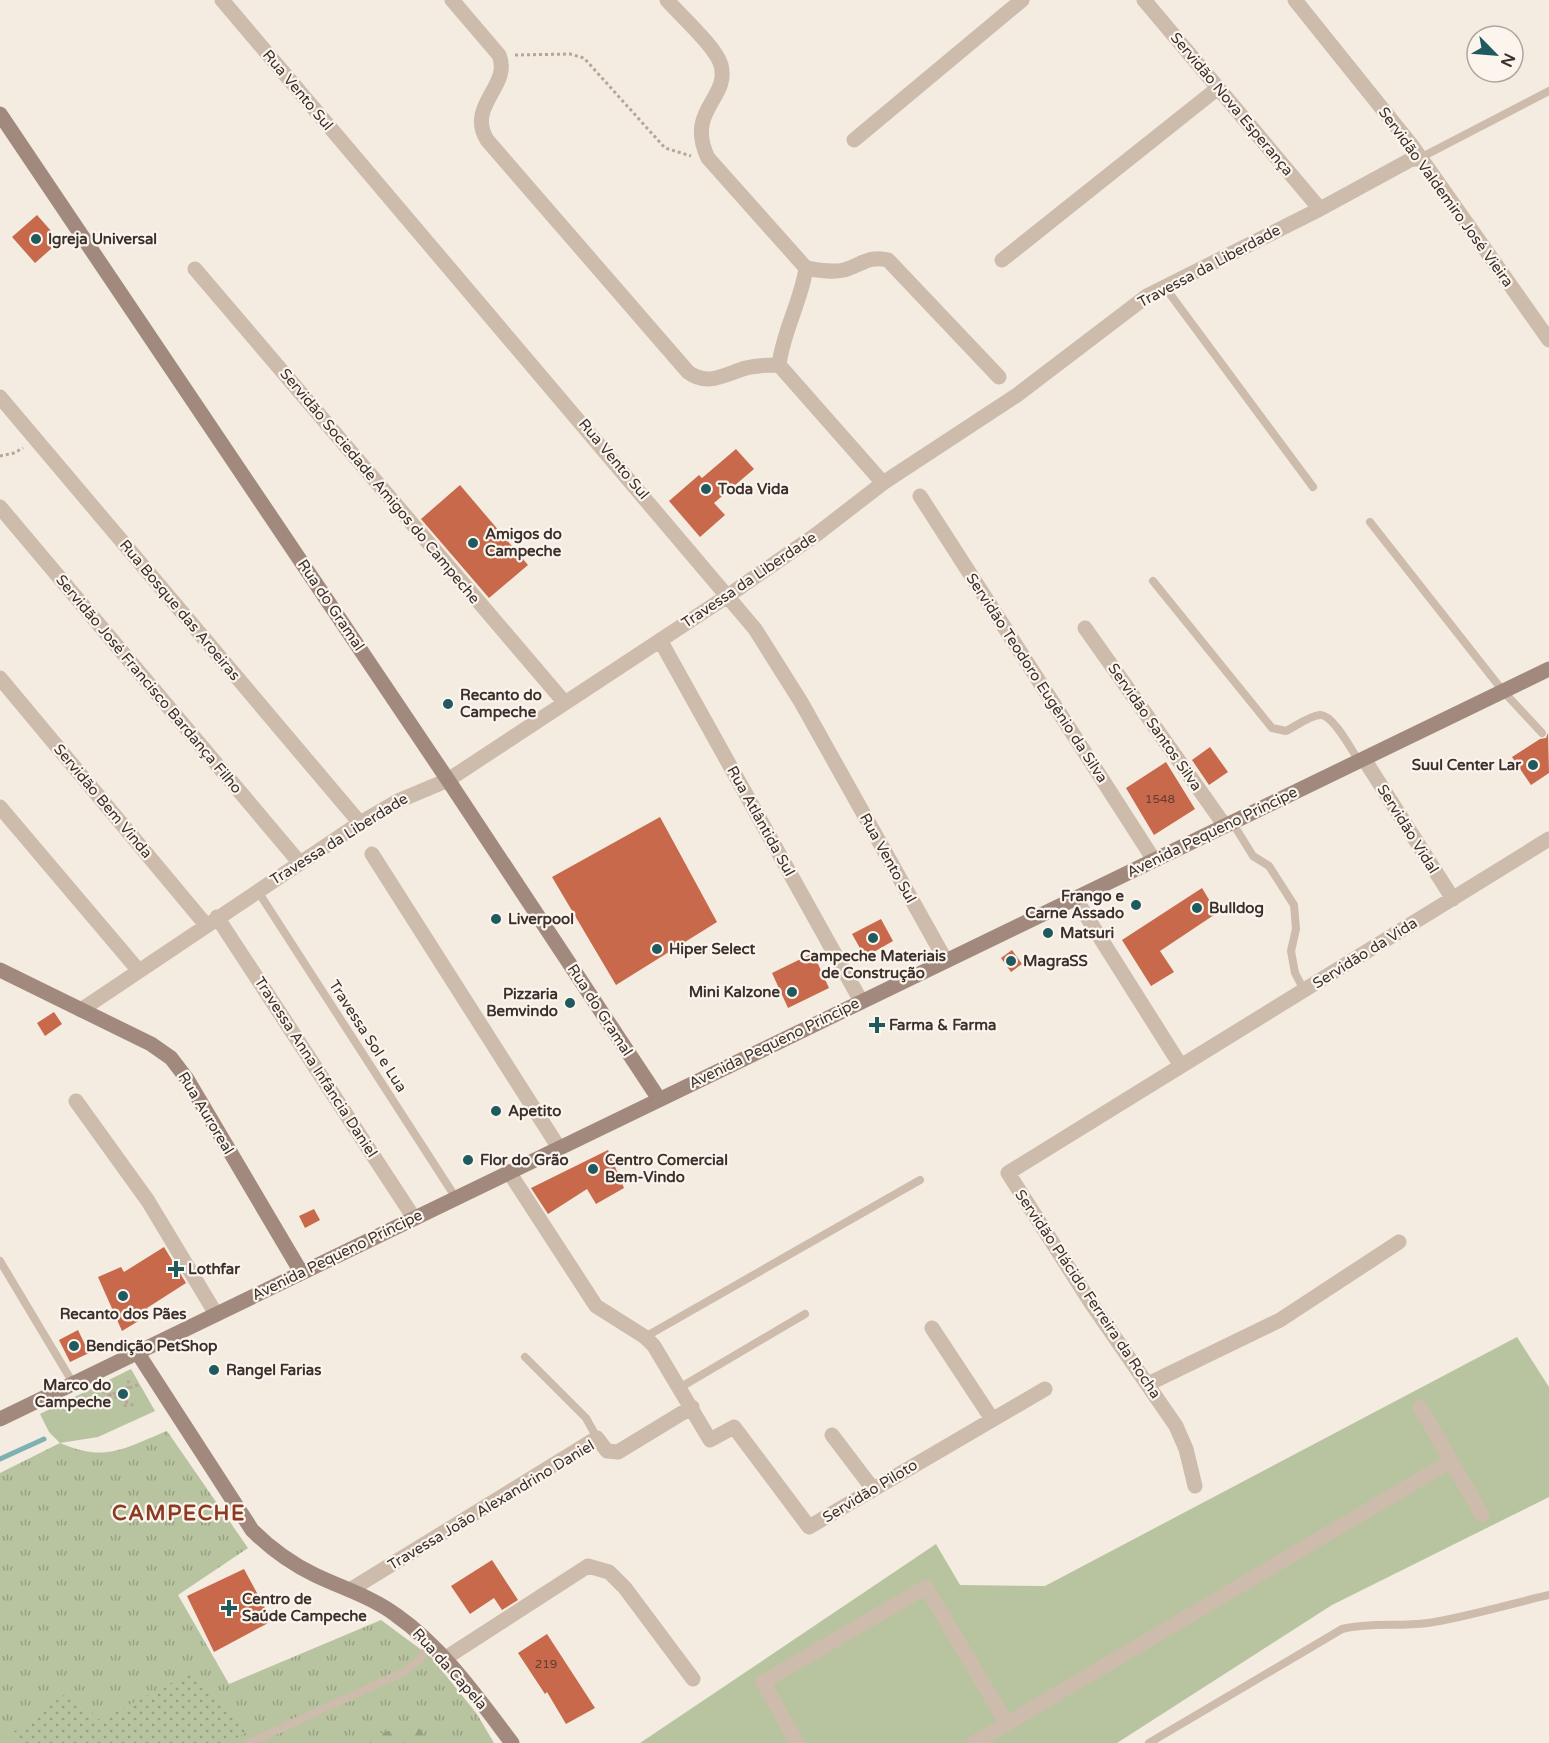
<svg xmlns="http://www.w3.org/2000/svg" width="1549" height="1743" viewBox="0 0 1549 1743" font-family="'Varela Round',sans-serif">
<style>
.grass{fill:url(#grass-tufts)}
.forest{fill:url(#forest-firs)}
.park{fill:#b8c4a0}
.garden{fill:url(#garden-dots)}
.lines{fill:none;stroke-linecap:round;stroke-linejoin:round}
.stream{stroke:#7fb0b2;stroke-width:5}
.building{fill:#c8694b}
.path{stroke:#b9a596;stroke-width:3;stroke-dasharray:3 3;stroke-linecap:butt}
.lane{stroke:#cdbbac;stroke-width:8}
.street{stroke:#cdbbac;stroke-width:15}
.secondary{stroke:#a18a7d;stroke-width:15}
.poi-dot{fill:#1f5a5e;stroke:#fbf5ee;stroke-width:2}
.labels{text-anchor:middle;stroke-width:4.5;stroke-linejoin:round;paint-order:stroke}
.number-label{font-size:12px;fill:#5e3e33}
.street-label{font-size:15px;fill:#3b302b;stroke:#fbf5ee}
.poi-label{font-size:15px;font-weight:bold;fill:#3b302b;stroke:#fbf5ee;text-anchor:start}
.district-label{font-size:21px;font-weight:bold;letter-spacing:1.5px;fill:#8c3b22;stroke:#fbf5ee}
</style>
<defs>
<pattern id="grass-tufts" width="24" height="20" patternUnits="userSpaceOnUse" patternTransform="scale(1.5)"><rect width="24" height="20" fill="#b8c4a0"/><path d="M3 7l-1-3M5 7V3M7 7l1-3M15 17l-1-3M17 17v-4M19 17l1-3" fill="none" stroke="#97a083"/></pattern>
<pattern id="forest-firs" width="22" height="20" patternUnits="userSpaceOnUse" patternTransform="scale(1.5)"><rect width="22" height="20" fill="#b8c4a0"/><path d="M5 1l3.5 6h-7zM16 11l3.5 6h-7z" fill="#97a083"/></pattern>
<pattern id="garden-dots" width="8" height="8" patternUnits="userSpaceOnUse" patternTransform="scale(1.5)"><rect width="8" height="8" fill="#b8c4a0"/><path d="M2 2h.1M6 6h.1" fill="none" stroke="#97a083" stroke-width="1.8" stroke-linecap="round"/></pattern>
</defs>
<rect width="100%" height="100%" fill="#f4ebe1"/>
<!-- grass -->
<path class="grass" d="M167 1431 248 1548 178 1595 229 1684 381 1620 431 1657 477 1714 494 1743H0V1473L60 1443C106 1463 124 1448 167 1431Z"/>
<!-- forest -->
<path class="forest" d="M415 1722 429 1743H353Z"/>
<!-- park -->
<path class="park" d="M1517 1337 1549 1387V1497L1332 1605 1117 1743H640L936 1544 960 1585 1045 1586Z
M131 1369 155 1411 98 1437 60 1443 49 1432 40 1414Z"/>
<!-- garden -->
<path class="garden" d="M189 1674 249 1731 227 1743H18L12 1733 68 1692 100 1720Z"/>
<g class="lines">
<!-- stream -->
<path class="stream" d="M0 1459 44 1439"/>
</g>
<!-- building -->
<path class="building" d="M37 215 60 241 35 263 12 237Z
M736 449 754 469 714 503 725 515 700 537 669 501 699 475 702 478Z
M460 485 528 565 489 598 421 519Z
M1548 733 1549 773 1531 785 1512 757 1540 739 1546 738Z
M1210 747 1228 772 1209 785 1192 760Z
M1166 762 1195 809 1154 835 1126 788Z
M660 817 717 922 616 985 552 877Z
M1202 888 1217 913 1160 951 1174 972 1151 986 1122 940Z
M881 919 893 941 865 957 852 934Z
M1012 950 1022 964 1011 972 1001 958Z
M813 953 829 988 788 1008 772 973Z
M54 1012 62 1024 45 1036 37 1023Z
M608 1150 624 1188 596 1204 587 1189 548 1214 531 1188Z
M314 1209 320 1220 305 1228 299 1216Z
M164 1247 186 1283 147 1308 150 1314 122 1331 98 1277 121 1267 124 1272Z
M78 1330 89 1353 70 1362 59 1340Z
M492 1560 518 1600 502 1610 494 1598 470 1614 451 1586Z
M244 1569 272 1621 214 1652 187 1596Z
M547 1634 595 1708 566 1724 547 1692 545 1694 518 1653Z"/>
<g class="lines">
<!-- path -->
<path class="path" d="M515 55 570 54 584 58 665 148 691 156
M0 456 14 453 23 448
M98 1389 135 1406
M107 1396 140 1384
M125 1407 129 1379"/>
<!-- lane -->
<path class="lane" d="M1420 158 1549 91
M1164 286 1313 487
M1370 522 1503 691 1542 733
M1153 581 1272 728 1286 731C1296 726 1309 716 1320 715 1333 714 1352 751 1359 761
M1232 822 1253 856 1269 866 1294 905 1296 929 1291 951 1295 973 1304 990
M257 890 456 1198
M0 1261 73 1383
M645 1337 920 1180
M525 1357 586 1418 597 1438
M681 1387 805 1314
M249 1743 406 1671 420 1659 430 1643
M1149 1743 1342 1629C1371 1622 1398 1627 1428 1623 1468 1617 1509 1604 1549 1595"/>
<!-- street -->
<path class="street" d="M222 0 755 629 801 702 946 961
M452 0 499 55C512 86 466 105 487 140L688 372C708 387 725 374 746 368 757 365 768 365 779 365
M667 0C680 15 716 47 721 65 730 99 685 110 708 158L806 268C801 302 783 331 779 365L883 483
M1144 0 1320 209
M1295 0 1413 147 1549 340
M854 140 1022 0
M1002 260 1218 88
M806 268C818 270 831 273 844 270 861 265 869 255 888 260L999 377
M195 269 565 703
M0 397 360 823
M920 496 1154 860
M0 507 299 862
M1085 628 1225 826
M660 640 861 1001
M0 678 206 925
M1364 759 1453 899
M0 807 139 971
M372 854 559 1148
M1075 898 1181 1066 1008 1173 1091 1303 1176 1426 1186 1449 1195 1486
M217 917 414 1218
M81 1010 360 823 398 801 448 780 729 595 817 534 883 483 1017 395 1147 296 1320 209 1410 160 1420 158
M1181 1066 1549 839
M76 1101 148 1201 216 1314
M509 1172 596 1306 645 1337 654 1346 710 1440 734 1427 809 1527 1045 1389
M932 1328 992 1419
M1148 1384 1280 1320 1399 1242
M1420 1407 1482 1515
M832 1435 873 1489
M350 1590 597 1438 607 1451 618 1452 692 1407
M444 1659 588 1566 609 1572 625 1588 693 1679
M797 1743 763 1682 926 1587 1007 1724
M974 1743 1451 1461"/>
<!-- secondary -->
<path class="secondary" d="M0 114 448 780 659 1099
M0 970 151 1044 171 1058 187 1079 301 1272
M137 1352 252 1530C271 1549 290 1563 315 1575 342 1588 372 1597 396 1615 443 1648 478 1698 512 1743
M0 1419 1549 669"/>
</g>
<!-- markers -->
<g class="poi-dot">
<circle cx="36" cy="239" r="6"/>
<circle cx="706" cy="489" r="6"/>
<circle cx="473" cy="543" r="6"/>
<circle cx="448" cy="704" r="6"/>
<circle cx="1533" cy="765" r="6"/>
<circle cx="1136" cy="905" r="6"/>
<circle cx="1197" cy="908" r="6"/>
<circle cx="496" cy="919" r="6"/>
<circle cx="1048" cy="933" r="6"/>
<circle cx="873" cy="938" r="6"/>
<circle cx="657" cy="949" r="6"/>
<circle cx="1011" cy="961" r="6"/>
<circle cx="792" cy="992" r="6"/>
<circle cx="570" cy="1003" r="6"/>
<path d="M874 1016h6v6h6v6h-6v6h-6v-6h-6v-6h6z"/>
<circle cx="496" cy="1111" r="6"/>
<circle cx="468" cy="1160" r="6"/>
<circle cx="593" cy="1169" r="6"/>
<path d="M173 1260h6v6h6v6h-6v6h-6v-6h-6v-6h6z"/>
<circle cx="123" cy="1296" r="6"/>
<circle cx="74" cy="1346" r="6"/>
<circle cx="214" cy="1370" r="6"/>
<circle cx="123" cy="1394" r="6"/>
<path d="M226 1599h6v6h6v6h-6v6h-6v-6h-6v-6h6z"/>
</g>
<g class="labels">
<!-- number labels -->
<g class="number-label">
<text x="1160" y="803">1548</text>
<text x="546" y="1668">219</text>
</g>
<!-- street labels -->
<g class="street-label">
<text transform="translate(298 90) rotate(50)" y="5">Rua Vento Sul</text>
<text transform="translate(1232 104) rotate(50)" y="5">Servidão Nova Esperança</text>
<text transform="translate(1446 197) rotate(54)" y="5">Servidão Valdemiro José Vieira</text>
<text transform="translate(1209 266) rotate(-28)" y="5">Travessa da Liberdade</text>
<text transform="translate(614 459) rotate(50)" y="5">Rua Vento Sul</text>
<text transform="translate(380 486) rotate(50)" y="5">Servidão Sociedade Amigos do Campeche</text>
<text transform="translate(749 580) rotate(-34)" y="5">Travessa da Liberdade</text>
<text transform="translate(331 605) rotate(56)" y="5">Rua do Gramal</text>
<text transform="translate(180 610) rotate(50)" y="5">Rua Bosque das Aroeiras</text>
<text transform="translate(1037 678) rotate(57)" y="5">Servidão Teodoro Eugênio da Silva</text>
<text transform="translate(149 684) rotate(50)" y="5">Servidão José Francisco Bardança Filho</text>
<text transform="translate(1155 727) rotate(55)" y="5">Servidão Santos Silva</text>
<text transform="translate(103 801) rotate(50)" y="5">Servidão Bem Vinda</text>
<text transform="translate(761 821) rotate(61)" y="5">Rua Atlântida Sul</text>
<text transform="translate(1408 829) rotate(58)" y="5">Servidão Vidal</text>
<text transform="translate(1212 832) rotate(-26)" y="5">Avenida Pequeno Príncipe</text>
<text transform="translate(339 839) rotate(-32)" y="5">Travessa da Liberdade</text>
<text transform="translate(888 858) rotate(61)" y="5">Rua Vento Sul</text>
<text transform="translate(1365 953) rotate(-32)" y="5">Servidão da Vida</text>
<text transform="translate(600 1010) rotate(57)" y="5">Rua do Gramal</text>
<text transform="translate(368 1036) rotate(57)" y="5">Travessa Sol e Lua</text>
<text transform="translate(774 1043) rotate(-26)" y="5">Avenida Pequeno Príncipe</text>
<text transform="translate(316 1067) rotate(57)" y="5">Travessa Anna Infância Daniel</text>
<text transform="translate(206 1113) rotate(59)" y="5">Rua Auroreal</text>
<text transform="translate(337 1255) rotate(-26)" y="5">Avenida Pequeno Príncipe</text>
<text transform="translate(1088 1294) rotate(56)" y="5">Servidão Plácido Ferreira da Rocha</text>
<text transform="translate(870 1491) rotate(-31)" y="5">Servidão Piloto</text>
<text transform="translate(491 1505) rotate(-31)" y="5">Travessa João Alexandrino Daniel</text>
<text transform="translate(450 1669) rotate(48)" y="5">Rua da Capela</text>
</g>
<!-- poi labels -->
<g class="poi-label">
<text x="48" y="244">Igreja Universal</text>
<text x="718" y="494">Toda Vida</text>
<text x="485" y="539">Amigos do<tspan x="485" dy="17">Campeche</tspan></text>
<text x="460" y="700">Recanto do<tspan x="460" dy="17">Campeche</tspan></text>
<text x="1521" y="770" text-anchor="end">Suul Center Lar</text>
<text x="1124" y="901" text-anchor="end">Frango e<tspan x="1124" dy="17">Carne Assado</tspan></text>
<text x="1209" y="913">Bulldog</text>
<text x="508" y="924">Liverpool</text>
<text x="1060" y="938">Matsuri</text>
<text x="669" y="954">Hiper Select</text>
<text x="873" y="961" text-anchor="middle">Campeche Materiais<tspan x="873" dy="17">de Construção</tspan></text>
<text x="1023" y="966">MagraSS</text>
<text x="780" y="997" text-anchor="end">Mini Kalzone</text>
<text x="558" y="999" text-anchor="end">Pizzaria<tspan x="558" dy="17">Bemvindo</tspan></text>
<text x="889" y="1030">Farma &amp; Farma</text>
<text x="508" y="1116">Apetito</text>
<text x="480" y="1165">Flor do Grão</text>
<text x="605" y="1165">Centro Comercial<tspan x="605" dy="17">Bem-Vindo</tspan></text>
<text x="188" y="1274">Lothfar</text>
<text x="123" y="1319" text-anchor="middle">Recanto dos Pães</text>
<text x="86" y="1351">Bendição PetShop</text>
<text x="226" y="1375">Rangel Farias</text>
<text x="111" y="1390" text-anchor="end">Marco do<tspan x="111" dy="17">Campeche</tspan></text>
<text x="242" y="1604">Centro de<tspan x="242" dy="17">Saúde Campeche</tspan></text>
</g>
<!-- district labels -->
<g class="district-label">
<text x="179" y="1520">CAMPECHE</text>
</g>
</g>
<!-- north arrow -->
<g transform="translate(1495 54) rotate(115)"><circle r="28" fill="#fbf5ee" stroke="#aea6a0" stroke-width="1.5"/>
<path d="M0-4.5L10 22L0 15L-10 22Z" fill="#1f5a5e"/>
<text y="-9" font-size="16" font-weight="bold" text-anchor="middle" fill="#3b302b">N</text>
</g>
</svg>
